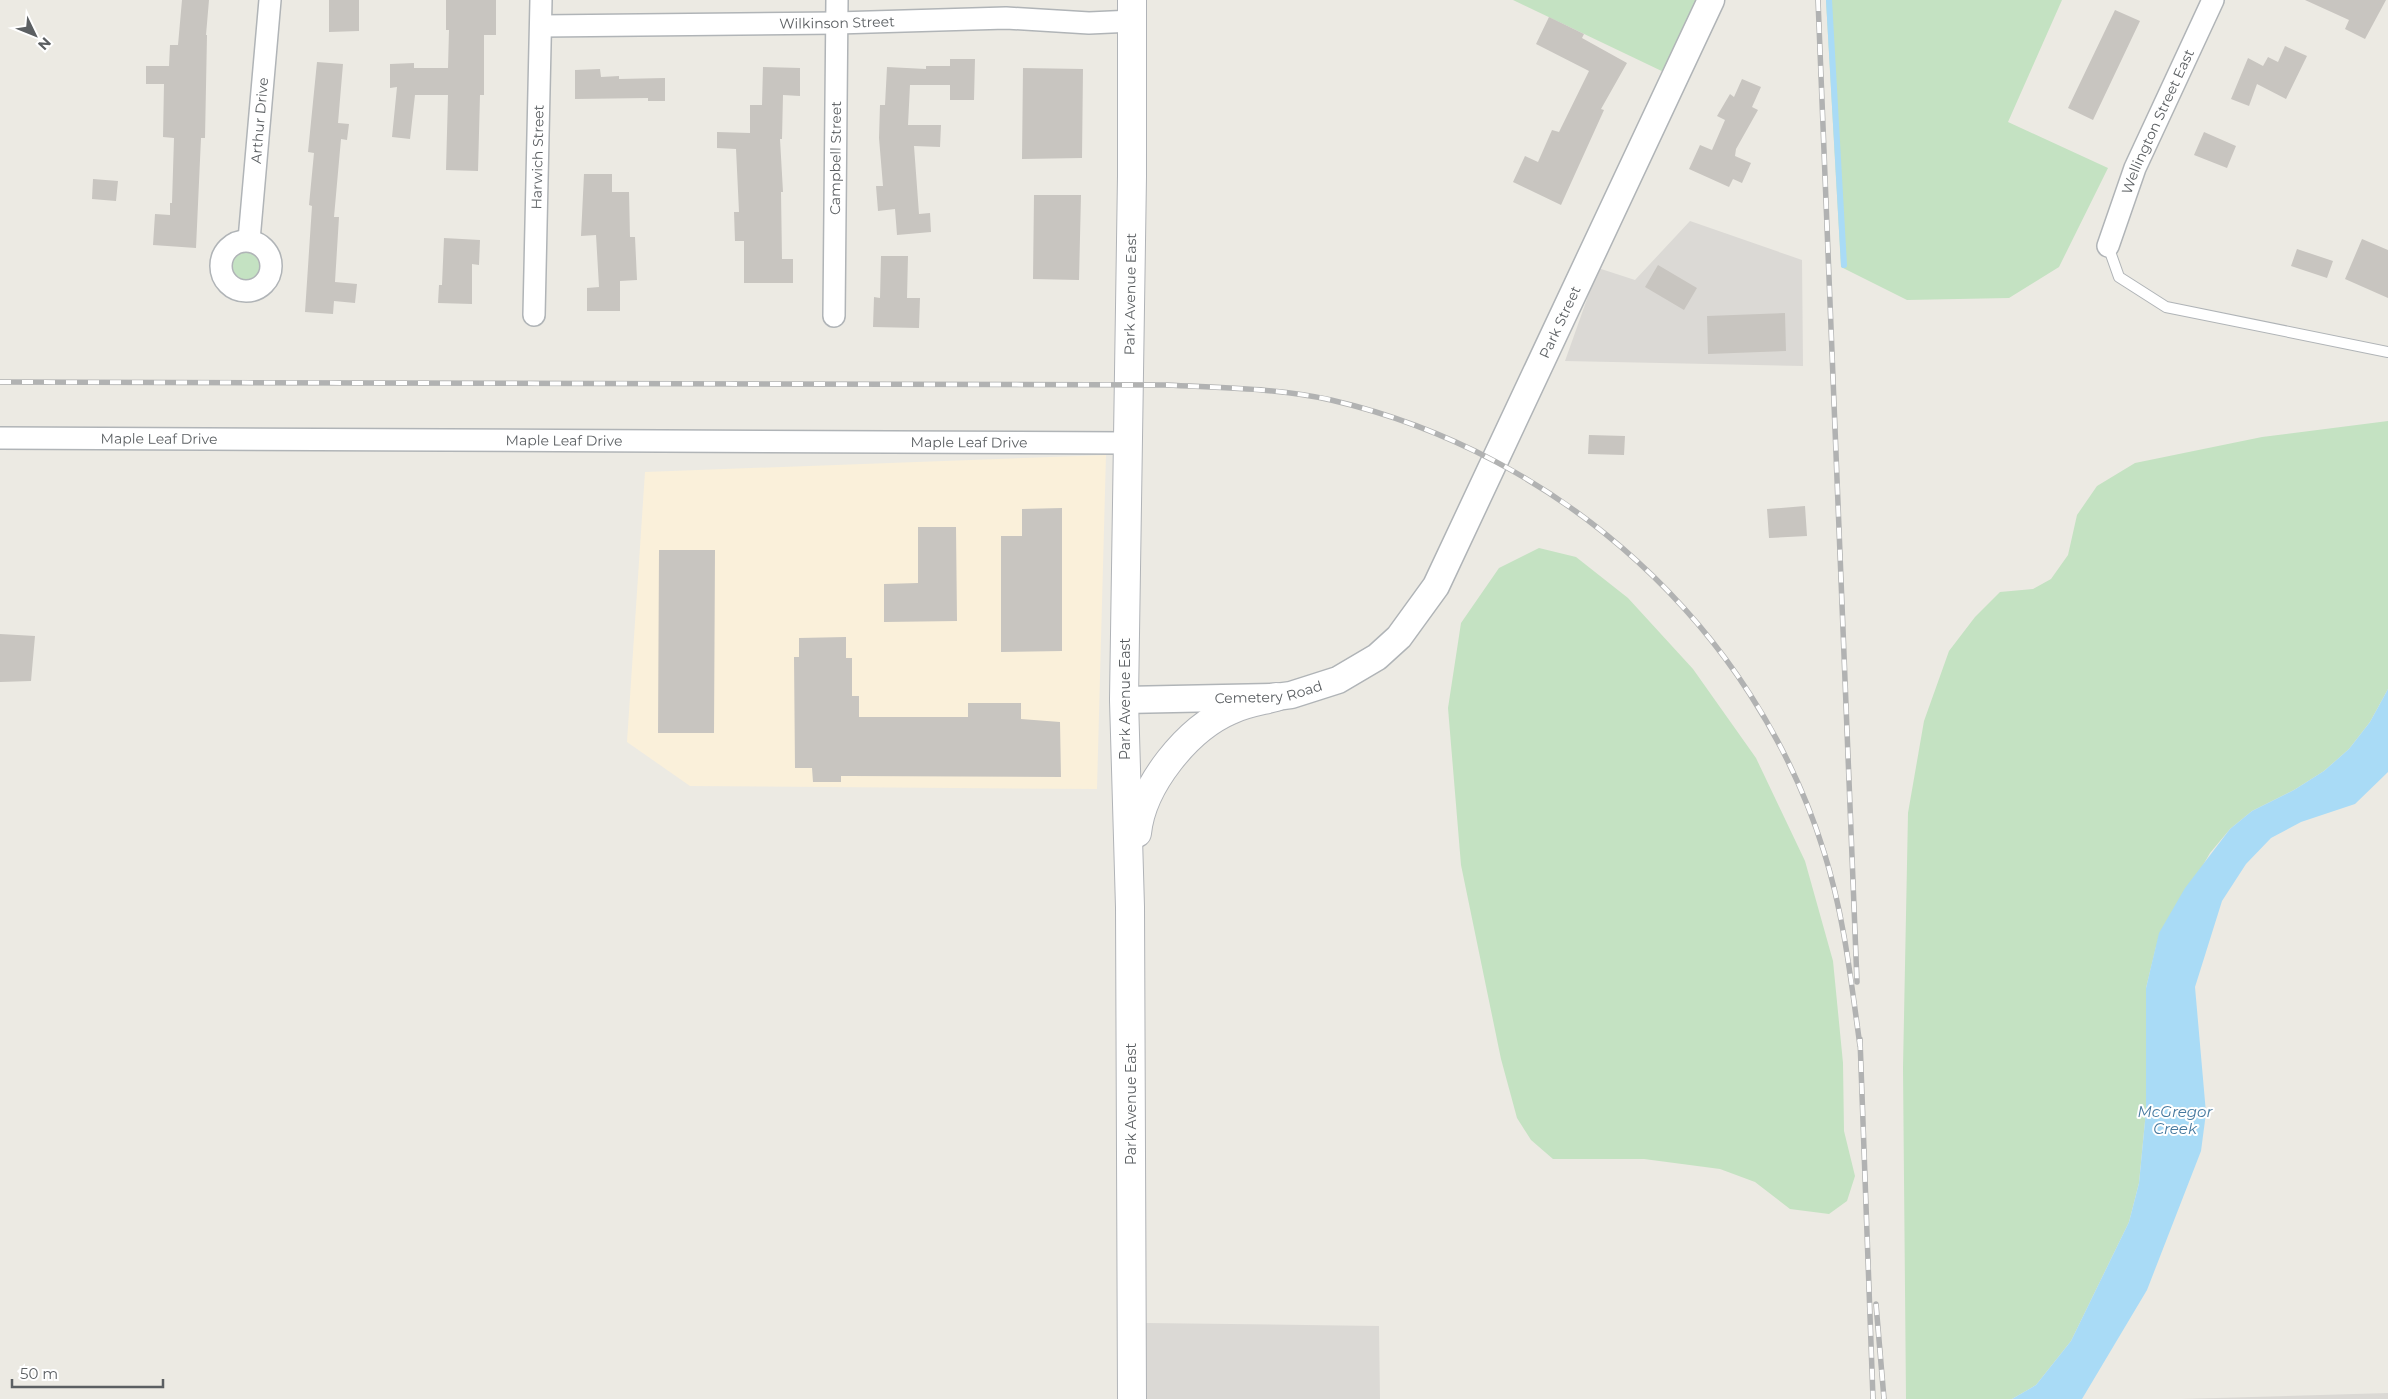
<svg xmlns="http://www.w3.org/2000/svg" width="2388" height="1399" viewBox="0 0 2388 1399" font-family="Montserrat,sans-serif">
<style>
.commercial{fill:#faf0da}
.industrial{fill:#dbd9d5}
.green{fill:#c4e2c2}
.water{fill:#a9dbf6}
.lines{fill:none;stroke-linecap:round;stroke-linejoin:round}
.stream{stroke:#a9dbf6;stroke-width:6}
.building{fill:#c8c5c0}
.service-casing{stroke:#b0b4b7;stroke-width:12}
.minor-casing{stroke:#b0b4b7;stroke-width:24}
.tertiary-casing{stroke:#b0b4b7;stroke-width:29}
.secondary-casing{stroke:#b0b3b7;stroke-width:30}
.service{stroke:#fff;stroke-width:10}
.minor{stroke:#fff;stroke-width:21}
.tertiary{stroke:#fff;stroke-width:26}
.secondary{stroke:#fff;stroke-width:28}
.rail-casing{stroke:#b1b2b2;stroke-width:5.5}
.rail{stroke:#fff;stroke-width:4;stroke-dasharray:11;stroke-linecap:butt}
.labels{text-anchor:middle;stroke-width:4;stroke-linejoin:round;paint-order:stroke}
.street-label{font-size:14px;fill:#5b5f62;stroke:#fff}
.water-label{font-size:15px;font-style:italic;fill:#45789e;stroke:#fff}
</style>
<rect width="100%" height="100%" fill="#eceae3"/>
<!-- commercial -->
<path class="commercial" d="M1106 455 1097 789 690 786 627 742 645 472Z"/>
<!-- industrial -->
<path class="industrial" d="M1690 221 1802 260 1803 366 1565 361 1598 268 1635 280Z
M1146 1323 1379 1326 1380 1399H1146Z
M2388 1393V1399H2181Z"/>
<!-- green -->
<path class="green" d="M1513 0H1704L1670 75Z
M1826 0H2062L2008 122 2108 168 2059 267 2009 298 1907 300 1841 267Z
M232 266a14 14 0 1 1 28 0a14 14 0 1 1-28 0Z
M2388 421V689L2370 722 2349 749 2324 771 2294 790 2252 811 2230 829 2210 853 2156 947 2146 988V1111L2139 1183 2129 1222 2071 1341 2036 1385 2012 1399H1906L1903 1068 1908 813 1924 721 1949 651 1975 617 2000 592 2033 589 2051 579 2068 555 2077 515 2097 486 2135 463 2262 437Z
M1539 548 1576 557 1628 598 1693 669 1756 758 1805 861 1833 961 1843 1063 1844 1131 1855 1176 1847 1201 1829 1214 1790 1209 1755 1182 1720 1169 1644 1159H1553L1531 1140 1517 1118 1501 1059 1461 865 1448 708 1461 623 1499 568Z"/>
<!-- water -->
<path class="water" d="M2388 689V772L2355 804 2301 822 2271 838 2246 864 2222 901 2195 987 2206 1113 2201 1151 2147 1290 2082 1399H2012L2036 1385 2071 1341 2129 1222 2139 1183 2146 1111V988L2159 933 2185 888 2230 829 2252 811 2294 790 2324 771 2349 749 2370 722Z"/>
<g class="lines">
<!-- stream -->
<path class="stream" d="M1829 0 1844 265"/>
</g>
<!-- building -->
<path class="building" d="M182 0H209L206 35H207L205 138H201L196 248 153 245 155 214 170 215V203H172L174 138 163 137 164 84H146V66H169L170 45H178Z
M329 0H359V31L329 32Z
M446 0H496V35H484V95H480L478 171 446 170 448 95H415L410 139 392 137 397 87 390 88V64L414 63V68H448L449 30H446Z
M2305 0H2386L2365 39 2345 29 2349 20Z
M2115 10 2140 21 2093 120 2068 108Z
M1549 17 1584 34 1582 38 1627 63 1601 109 1604 110 1561 205 1513 182 1525 156 1538 162 1552 130 1559 132 1589 71 1536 44Z
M2285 46 2307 56 2286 99 2257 84 2249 106 2231 99 2248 58 2263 66 2268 57 2278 62Z
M950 59H975L974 100H950V85H910L908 125H941L940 147 914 146 919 214 930 213 931 232 897 235 895 209 878 211 876 186H883L879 138 880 105H885L887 67 926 69V66H950Z
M317 62 343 64 338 123 349 124 347 140 341 139 334 217H339L335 282 357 284 355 303 334 301 333 314 305 312 312 206 309 205 314 153 308 152Z
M763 67 800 68V96L783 95 782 139H780L783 192H781L782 259H793V283H744V241H735L734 212H739L736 149 717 148V132L750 133V105H762Z
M1023 68 1083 69 1082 158 1022 159Z
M600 69 601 77 619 76V79L665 78V101H648V98L575 99V70Z
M1742 79 1761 87 1752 107 1758 110 1736 149 1735 156 1751 163 1742 183 1733 179 1729 187 1689 169 1700 145 1712 150 1725 120 1717 116 1730 94 1734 97Z
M2204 132 2236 146 2227 168 2194 155Z
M584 174H612V192H629L630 237H635L637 280 620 281V311H587V288L599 287 596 235 581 236Z
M93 179 118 181 116 201 92 199Z
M1034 195H1081L1079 280 1033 279Z
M444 238 480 240 479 265 472 264V304L438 303 439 285H442Z
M2362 239 2388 250V298L2345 279Z
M2297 249 2333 261 2327 278 2291 266Z
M881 256H908L907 298H920L919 328 873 327 874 297 880 298Z
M1658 265 1697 288 1684 310 1645 287Z
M1785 313 1786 351 1708 354 1707 316Z
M1589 435 1625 436 1624 455 1588 454Z
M1805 506 1807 536 1769 538 1767 509Z
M1062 508V651L1001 652V536H1022V509Z
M918 527H956L957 621 884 622V584L918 583Z
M659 550H715L714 733H658Z
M0 634 35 636 31 681 0 682Z
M846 637V658H852V696H859V717H968V703H1021V719L1060 722 1061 777 851 776H841V782H813L812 768H795L794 657H799V638Z"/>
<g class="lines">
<!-- service casing -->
<g class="service-casing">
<path id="service" d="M2108 246 2119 277 2166 307 2388 352"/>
</g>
<!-- minor casing -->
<g class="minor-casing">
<g id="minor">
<path id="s1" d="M541 26 837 23 1006 18 1089 23 1133 21"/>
<path id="s2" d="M249 240 270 0"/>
<circle cx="246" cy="266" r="25"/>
<path id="s3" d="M2108 246 2135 168 2213 0"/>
<path id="s4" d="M534 315 541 0"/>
<path id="s5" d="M834 316 837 0"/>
<path id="s6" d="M0 438 1127 443"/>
</g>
</g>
<!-- tertiary casing -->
<g class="tertiary-casing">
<g id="tertiary">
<path id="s7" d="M1124 700 1276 697 1291 695 1338 680 1377 657 1399 637 1436 586 1711 0"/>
</g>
</g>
<!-- secondary casing -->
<g class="secondary-casing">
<g id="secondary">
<path d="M1137 833C1142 785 1187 729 1231 710 1245 703 1261 701 1276 697"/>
<path id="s8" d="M1132 1399 1130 907 1124 700 1132 176V0"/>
</g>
</g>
<!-- service -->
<use href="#service" class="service"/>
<!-- minor -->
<use href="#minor" class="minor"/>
<!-- tertiary -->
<use href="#tertiary" class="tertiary"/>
<!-- secondary -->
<use href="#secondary" class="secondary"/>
<!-- rail casing -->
<g class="rail-casing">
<path id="rail" d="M1818 0 1857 982
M0 382 1167 385C1222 388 1278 388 1331 400 1561 453 1754 627 1824 852 1844 915 1851 981 1860 1046
M1860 1039 1873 1399
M1876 1304 1884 1399"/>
</g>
<!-- rail -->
<use href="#rail" class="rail"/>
</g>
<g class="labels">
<!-- street labels -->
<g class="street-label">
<text dy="5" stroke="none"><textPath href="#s1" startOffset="296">Wilkinson Street</textPath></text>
<text dy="5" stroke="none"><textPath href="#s2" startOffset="120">Arthur Drive</textPath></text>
<text dy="5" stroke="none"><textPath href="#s3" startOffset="134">Wellington Street East</textPath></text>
<text dy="5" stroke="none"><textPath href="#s4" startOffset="158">Harwich Street</textPath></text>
<text dy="5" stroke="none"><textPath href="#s5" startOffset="158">Campbell Street</textPath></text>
<text dy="5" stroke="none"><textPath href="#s8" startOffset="1105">Park Avenue East</textPath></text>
<text dy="5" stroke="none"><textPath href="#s7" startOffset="646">Park Street</textPath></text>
<text dy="5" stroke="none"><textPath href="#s6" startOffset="159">Maple Leaf Drive</textPath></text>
<text dy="5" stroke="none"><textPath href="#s6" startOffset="564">Maple Leaf Drive</textPath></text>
<text dy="5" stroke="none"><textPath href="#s6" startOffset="969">Maple Leaf Drive</textPath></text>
<text dy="5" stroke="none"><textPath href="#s7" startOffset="145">Cemetery Road</textPath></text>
<text transform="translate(1125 699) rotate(-90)" y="5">Park Avenue East</text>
<text transform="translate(1131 1104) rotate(-90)" y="5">Park Avenue East</text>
</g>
<!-- water labels -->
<g class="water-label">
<text x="2175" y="1117">McGregor<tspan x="2175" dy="17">Creek</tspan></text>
</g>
</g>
<!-- north arrow -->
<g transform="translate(35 35) rotate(133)" stroke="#ffffff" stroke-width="4" paint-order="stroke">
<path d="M0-4L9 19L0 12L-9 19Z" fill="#5b5f62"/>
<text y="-8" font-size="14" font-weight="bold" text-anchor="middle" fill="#5b5f62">N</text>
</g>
<!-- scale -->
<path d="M12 1379v8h151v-8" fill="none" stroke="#5b5f62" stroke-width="2.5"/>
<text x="20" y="1379" font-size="15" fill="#5b5f62" stroke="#ffffff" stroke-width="4" paint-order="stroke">50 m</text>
</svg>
